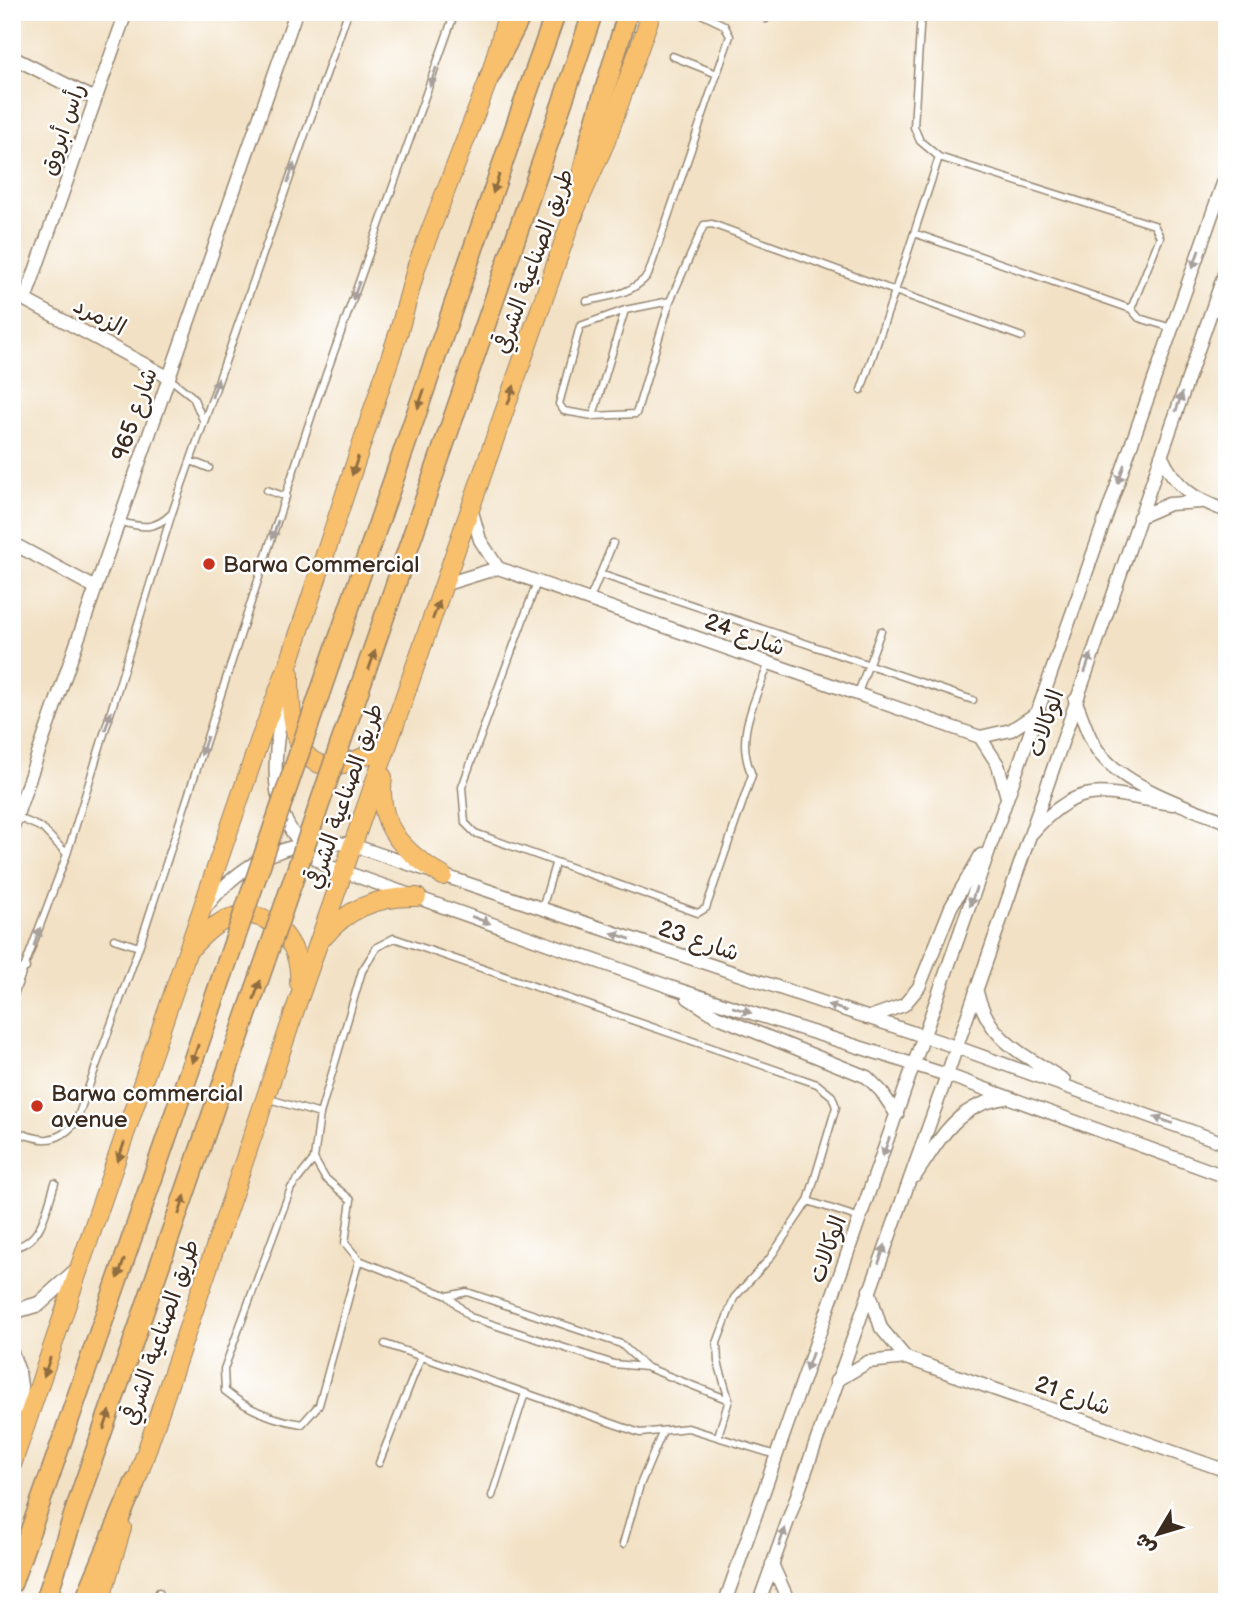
<svg xmlns="http://www.w3.org/2000/svg" width="1239" height="1614" viewBox="0 0 1239 1614" font-family="'Balsamiq Sans','Playpen Sans Arabic',sans-serif">
<style>
.lines{fill:none;stroke-linecap:round;stroke-linejoin:round}
.service-casing{stroke:#968671;stroke-width:9}
.minor-casing{stroke:#968671;stroke-width:15}
.tertiary-casing{stroke:#968671;stroke-width:17}
.primary-casing{stroke:#968671;stroke-width:20}
.trunk-casing{stroke:#968671;stroke-width:22}
.service{stroke:#fff;stroke-width:6}
.minor{stroke:#fff;stroke-width:12}
.tertiary{stroke:#fff;stroke-width:14}
.primary{stroke:#f8bf6c;stroke-width:18}
.trunk{stroke:#f8bf6c;stroke-width:19}
.trunk-bridge-casing{stroke:#968671;stroke-width:22;stroke-linecap:butt}
.trunk-bridge{stroke:#f8bf6c;stroke-width:19}
.oneway{fill:#a79f9a}
.oneway2{fill:#906d41}
.poi-dot{fill:#c8321e;stroke:#fff;stroke-width:2.5}
.labels{text-anchor:middle;stroke-width:5;stroke-linejoin:round;paint-order:stroke}
.street-label{font-size:23px;fill:#3b2a1e;stroke:#fff}
.poi-label{font-size:23px;fill:#3b2a1e;stroke:#fff;text-anchor:start}
</style>
<rect width="100%" height="100%" fill="#fff"/>
<filter id="ink" filterUnits="userSpaceOnUse"><feTurbulence type="fractalNoise" baseFrequency=".0143" numOctaves="2"/><feDisplacementMap in="SourceGraphic" scale="14" xChannelSelector="R" yChannelSelector="G"/><feConvolveMatrix kernelMatrix="1 2 1 2 8 2 1 2 1" color-interpolation-filters="sRGB"/></filter>
<filter id="wash" filterUnits="userSpaceOnUse"><feTurbulence type="fractalNoise" baseFrequency=".00686" numOctaves="4" result="noise"/><feDisplacementMap in="SourceGraphic" scale="28" xChannelSelector="R" yChannelSelector="G"/><feGaussianBlur stdDeviation="1.57" result="paint"/><feColorMatrix in="noise" values="0 0 0 0 0 0 0 0 0 0 0 0 0 0 0 0 0 1.4 0 .05"/><feComposite in="paint" operator="in"/></filter>
<g filter="url(#wash)">
<rect width="100%" height="100%" fill="#f2e1c4"/>
</g>
<g filter="url(#ink)">
<g class="lines">
<!-- service casing -->
<g class="service-casing">
<path id="service" d="M921 12 914 127 920 141 939 157 1154 225 1160 237 1131 309 1139 318 1172 328
M766 19 768 12
M672 56 717 74
M914 233 1131 309
M587 301C611 296 632 294 648 275L730 36 724 25 697 12
M625 310 593 416 564 411 559 404 580 326 625 310 670 301 704 225 712 224 895 291 939 157
M169 378 193 397 203 420
M861 390 895 291 1022 337
M593 416 636 414 670 301
M191 461 209 468
M267 490 286 497
M119 522C141 527 154 531 171 514
M600 574 973 700
M537 582 462 787 465 823 475 833 698 913 706 908 752 775C734 737 755 701 768 665
M589 601 613 543
M858 693 881 631
M17 817 42 828 67 854
M542 909 555 864
M114 939 139 947
M12 970 26 968
M12 1000 67 854 172 513 348 12
M266 1098 320 1114 362 971 377 947 394 938 817 1084 832 1096 836 1107 808 1201 770 1258 734 1298 717 1343 718 1362 729 1400 718 1436
M320 1114 314 1159 325 1178 351 1200 345 1243 359 1260 448 1296 467 1292 621 1344 646 1367 729 1400
M12 1130C39 1141 56 1146 76 1122L139 947 313 411 455 12
M314 1159 291 1188 224 1369 225 1391C247 1409 274 1420 302 1424L319 1405 359 1260
M808 1201 860 1218
M12 1247C42 1245 47 1207 55 1183
M448 1296 470 1317 614 1364 646 1367
M385 1344 640 1433 688 1428 776 1455
M379 1463 421 1357
M492 1496 525 1393
M623 1544 640 1485 662 1433
M156 1602 159 1592"/>
</g>
<!-- minor casing -->
<g class="minor-casing">
<path id="minor" d="M12 57 95 99
M12 293 168 377
M25 300 126 12
M1161 455C1175 487 1195 500 1227 511
M471 508 480 540 498 568
M1139 517 1169 504 1201 502
M12 543 96 588
M446 584 498 568 980 737 1011 730 1037 713
M285 691C274 758 260 821 325 865L673 988 947 1075 1227 1177
M1075 700C1083 717 1087 736 1098 751 1122 785 1188 808 1227 822
M980 737 998 765 1007 797
M12 829 296 12
M1032 833C1083 775 1106 795 1173 804
M207 906C241 862 296 833 352 845L956 1047 1227 1144
M976 989C989 1042 1021 1052 1064 1080
M688 998 716 1016 867 1077 881 1091 897 1115
M867 1018 904 1005 919 987 951 907 981 855
M915 1176C941 1138 956 1105 1005 1098
M869 1290 881 1328 906 1358
M836 1381 868 1362 906 1358 1227 1471
M772 1564 789 1602
M725 1602 1227 172
M759 1602 947 1075 1227 266"/>
</g>
<!-- tertiary casing -->
<g class="tertiary-casing">
<path id="tertiary" d="M12 1312 39 1304 79 1268
M12 1355 18 1372 25 1422"/>
</g>
<!-- primary casing -->
<g class="primary-casing">
<path id="primary" d="M290 674C289 754 309 794 388 743
M383 777C376 827 404 852 443 876
M324 937C348 907 380 896 417 897
M192 947C202 936 213 925 227 919 269 902 303 944 299 983
M12 1465 260 739 290 660 399 331 417 265 490 76 508 12
M132 1494 296 1007 573 215 606 141 652 12
M100 1602 122 1528"/>
</g>
<!-- trunk casing -->
<g class="trunk-casing">
<path id="trunk" d="M490 76 523 12
M518 119 556 12
M554 127 593 12
M573 215 591 136 628 12
M12 1583 51 1472
M45 1602 84 1484
M84 1602 135 1482"/>
</g>
<!-- service -->
<use href="#service" class="service"/>
<!-- minor -->
<use href="#minor" class="minor"/>
<!-- tertiary -->
<use href="#tertiary" class="tertiary"/>
<!-- primary -->
<use href="#primary" class="primary"/>
<!-- trunk -->
<use href="#trunk" class="trunk"/>
<!-- trunk-bridge casing -->
<g class="trunk-bridge-casing">
<path id="trunk-bridge" d="M51 1472 518 119
M84 1484 554 127"/>
</g>
<!-- trunk-bridge -->
<use href="#trunk-bridge" class="trunk-bridge"/>
</g>
<!-- one-way arrows -->
<defs><path id="oneway-solid" d="M-6-.8H1V-3.2L6.5 0L1 3.2V.8H-6Z" transform="scale(1.75)"/></defs>
<g class="oneway">
<use href="#oneway-solid" transform="translate(433 77) rotate(109)"/>
<use href="#oneway-solid" transform="translate(291 173) rotate(-71)"/>
<use href="#oneway-solid" transform="translate(1196 259) rotate(109)"/>
<use href="#oneway-solid" transform="translate(356 291) rotate(110)"/>
<use href="#oneway-solid" transform="translate(215 388) rotate(-71)"/>
<use href="#oneway-solid" transform="translate(1179 402) rotate(-71)"/>
<use href="#oneway-solid" transform="translate(1121 474) rotate(109)"/>
<use href="#oneway-solid" transform="translate(275 530) rotate(108)"/>
<use href="#oneway-solid" transform="translate(1088 663) rotate(-71)"/>
<use href="#oneway-solid" transform="translate(108 721) rotate(-73)"/>
<use href="#oneway-solid" transform="translate(204 746) rotate(108)"/>
<use href="#oneway-solid" transform="translate(973 897) rotate(109)"/>
<use href="#oneway-solid" transform="translate(481 920) rotate(20)"/>
<use href="#oneway-solid" transform="translate(621 936) rotate(-161)"/>
<use href="#oneway-solid" transform="translate(37 937) rotate(-71)"/>
<use href="#oneway-solid" transform="translate(837 1008) rotate(-161)"/>
<use href="#oneway-solid" transform="translate(742 1010) rotate(18)"/>
<use href="#oneway-solid" transform="translate(1163 1120) rotate(-160)"/>
<use href="#oneway-solid" transform="translate(886 1147) rotate(110)"/>
<use href="#oneway-solid" transform="translate(882 1254) rotate(-70)"/>
<use href="#oneway-solid" transform="translate(809 1362) rotate(110)"/>
<use href="#oneway-solid" transform="translate(782 1537) rotate(-71)"/>
</g>
<g class="oneway2">
<use href="#oneway-solid" transform="translate(496 184) rotate(109)"/>
<use href="#oneway-solid" transform="translate(511 395) rotate(-71)"/>
<use href="#oneway-solid" transform="translate(421 399) rotate(109)"/>
<use href="#oneway-solid" transform="translate(355 466) rotate(108)"/>
<use href="#oneway-solid" transform="translate(436 610) rotate(-70)"/>
<use href="#oneway-solid" transform="translate(372 660) rotate(-71)"/>
<use href="#oneway-solid" transform="translate(257 990) rotate(-71)"/>
<use href="#oneway-solid" transform="translate(195 1054) rotate(109)"/>
<use href="#oneway-solid" transform="translate(121 1152) rotate(109)"/>
<use href="#oneway-solid" transform="translate(182 1205) rotate(-71)"/>
<use href="#oneway-solid" transform="translate(121 1269) rotate(109)"/>
<use href="#oneway-solid" transform="translate(47 1367) rotate(109)"/>
<use href="#oneway-solid" transform="translate(107 1420) rotate(-71)"/>
</g>
</g>
<!-- markers -->
<g class="poi-dot">
<circle cx="209" cy="564" r="7"/>
<circle cx="37" cy="1106" r="7"/>
</g>
<g class="labels">
<!-- street labels -->
<g class="street-label">
<text transform="translate(62 129) rotate(-71)" y="8">رأس أبروق</text>
<text transform="translate(533 261) rotate(-70)" y="8">طريق الصناعية الشرقي</text>
<text transform="translate(100 316) rotate(28)" y="8">الزمرد</text>
<text transform="translate(134 414) rotate(-71)" y="8">شارع 965</text>
<text transform="translate(745 634) rotate(20)" y="8">شارع 24</text>
<text transform="translate(1045 723) rotate(-71)" y="8">الوكالات</text>
<text transform="translate(344 796) rotate(-71)" y="8">طريق الصناعية الشرقي</text>
<text transform="translate(699 940) rotate(19)" y="8">شارع 23</text>
<text transform="translate(827 1249) rotate(-70)" y="8">الوكالات</text>
<text transform="translate(160 1332) rotate(-71)" y="8">طريق الصناعية الشرقي</text>
<text transform="translate(1073 1395) rotate(19)" y="8">شارع 21</text>
</g>
<!-- poi labels -->
<g class="poi-label">
<text x="223" y="572">Barwa Commercial</text>
<text x="51" y="1101">Barwa commercial<tspan x="51" dy="26">avenue</tspan></text>
</g>
</g>
<!-- margin -->
<rect width="1239" height="1614" fill="none" stroke="#fff" stroke-width="42"/>
<!-- north arrow -->
<g transform="translate(1158 1534) rotate(232)" stroke="#ffffff" stroke-width="5" paint-order="stroke">
<path d="M0-5L12 26L0 18L-12 26Z" fill="#3b2a1e"/>
<text y="-10" font-size="19" font-weight="bold" text-anchor="middle" fill="#3b2a1e">ش</text>
</g>
</svg>
